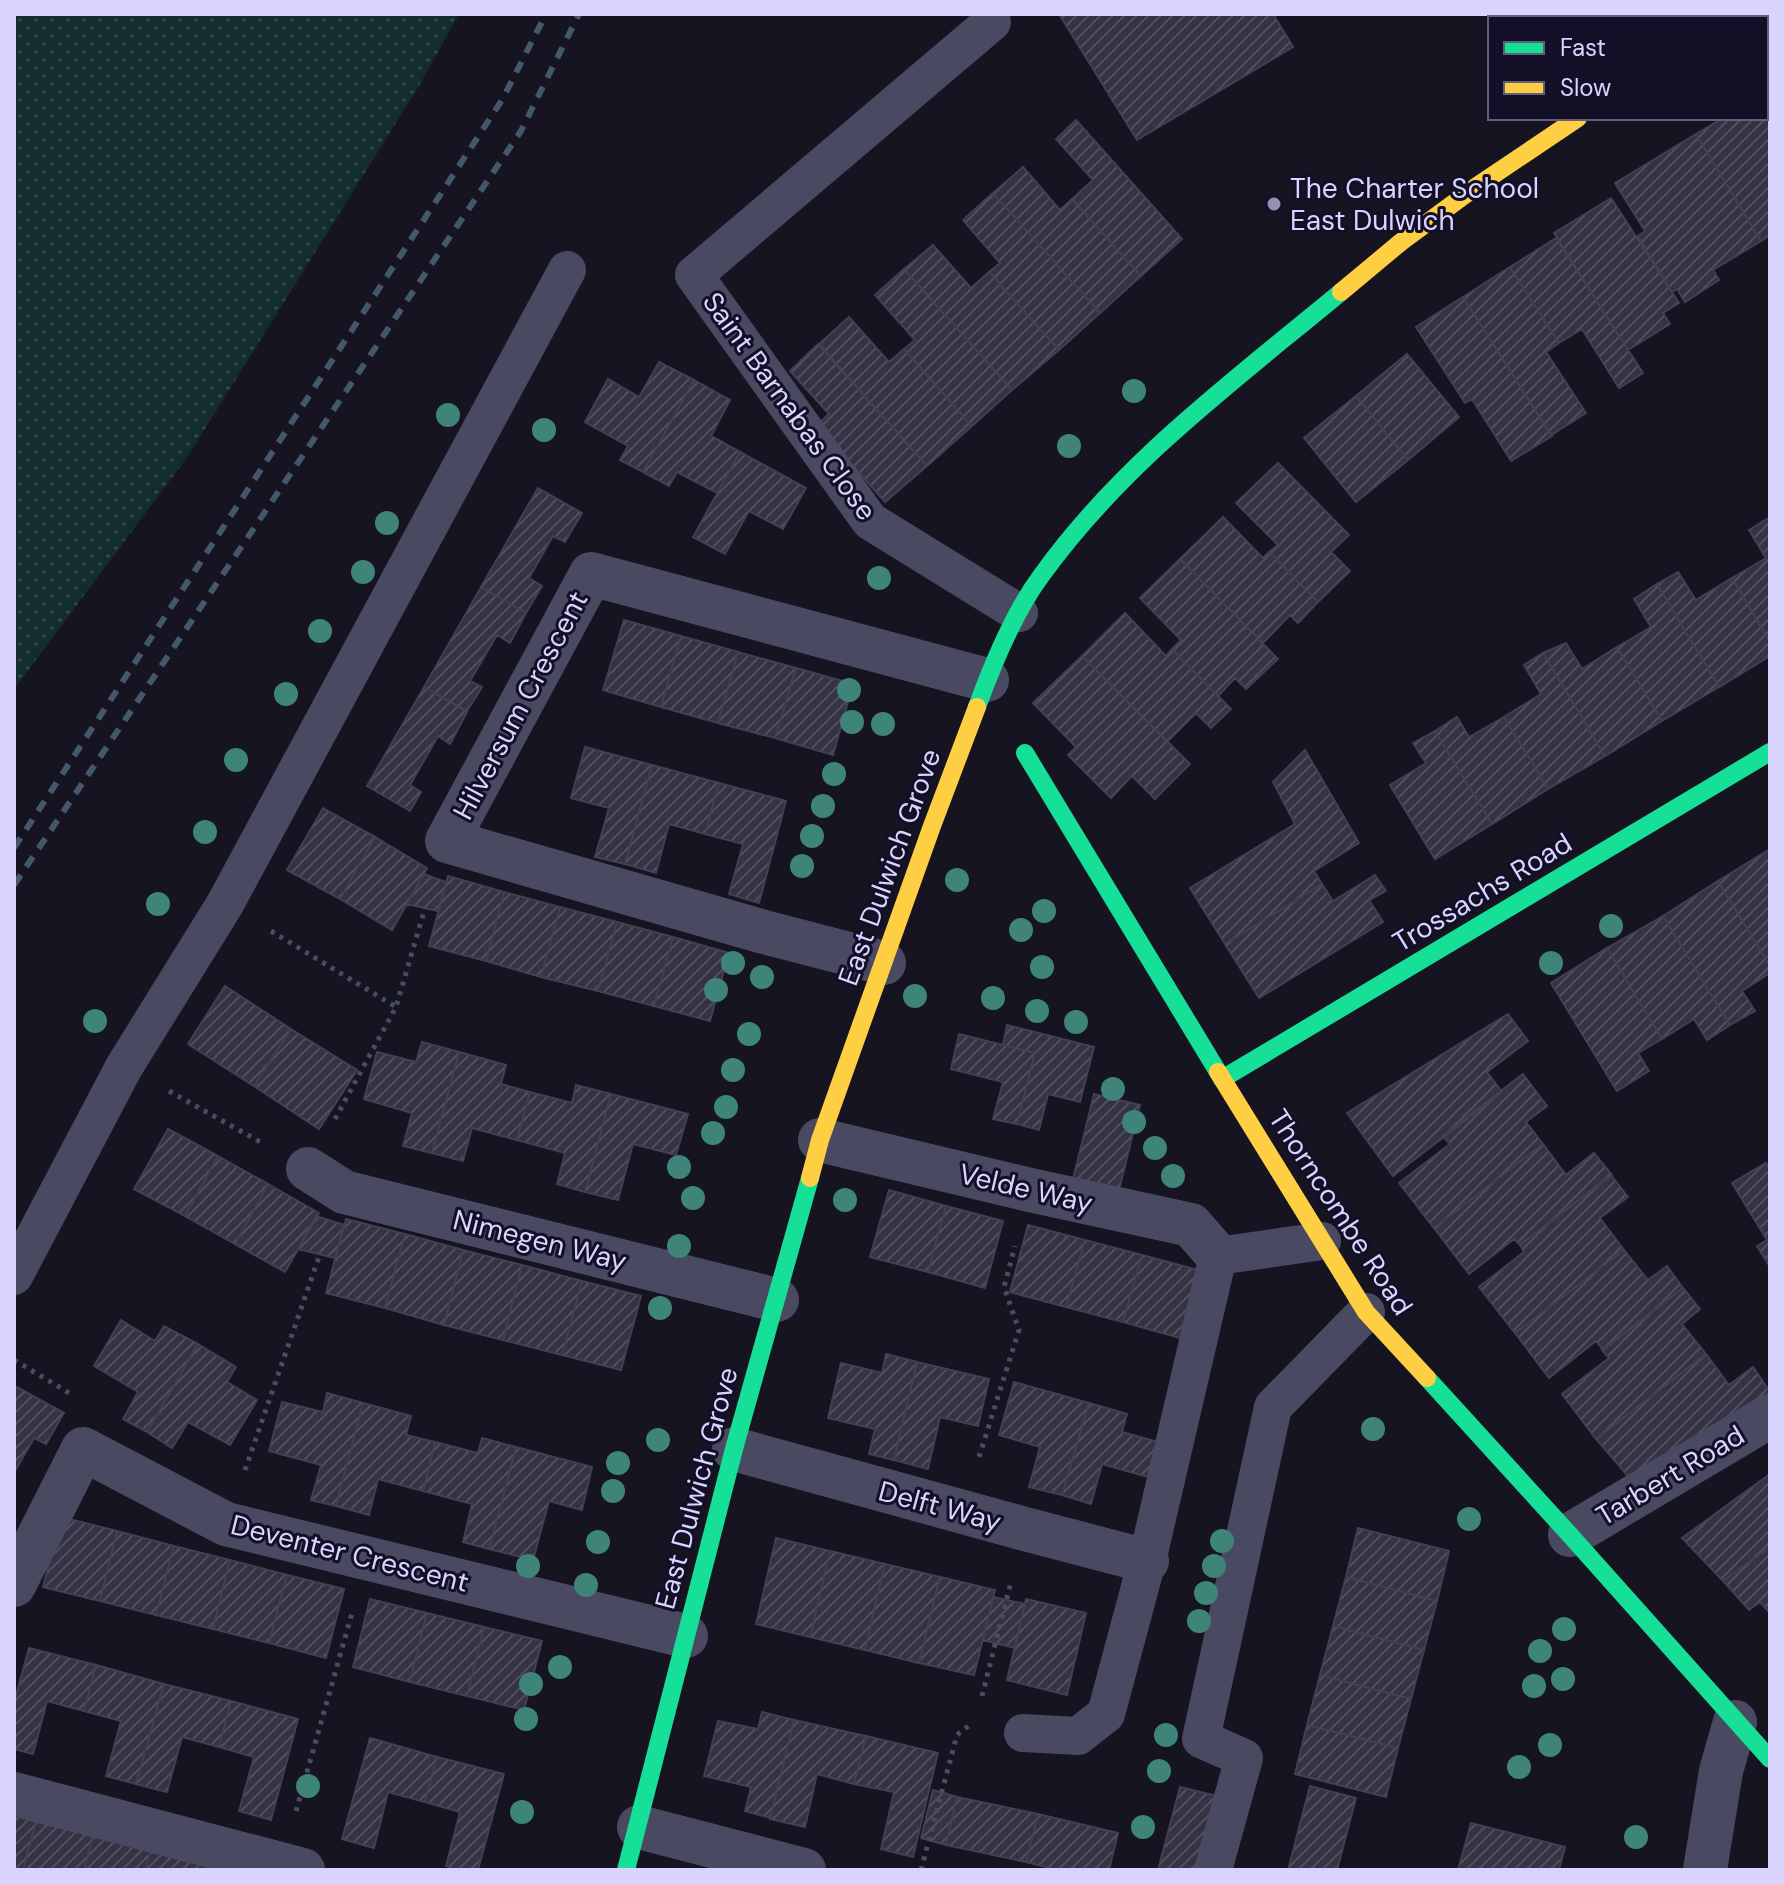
<svg xmlns="http://www.w3.org/2000/svg" width="1784" height="1884" viewBox="0 0 1784 1884" font-family="'DM Sans',sans-serif">
<style>
.park{fill:url(#park-dots)}
.building{fill:url(#building-hatch);stroke:#433f54;stroke-width:2}
.lines{fill:none;stroke-linecap:round;stroke-linejoin:round}
.path{stroke:#44505f;stroke-width:5;stroke-dasharray:4 6;stroke-linecap:butt}
.lane{stroke:#4a4962;stroke-width:38}
.street{stroke:#4a4962;stroke-width:44}
.fast{stroke:#16e098;stroke-width:18}
.slow{stroke:#ffcf43;stroke-width:18}
.rail{stroke:#43596b;stroke-width:6;stroke-dasharray:12 10;stroke-linecap:butt}
.tree{fill:#3e8478}
.poi-dot{fill:#9591b1;stroke:#130f26;stroke-width:3}
.labels{text-anchor:middle;stroke-width:6;stroke-linejoin:round;paint-order:stroke}
.poi-label{font-size:28px;fill:#d9d4ff;stroke:#130f26;text-anchor:start}
.street-label{font-size:28px;fill:#d9d4ff;stroke:#130f26}
</style>
<defs>
<pattern id="park-dots" width="8" height="8" patternUnits="userSpaceOnUse" patternTransform="scale(2)"><rect width="8" height="8" fill="#132c2d"/><path d="M2 2h.1M6 6h.1" fill="none" stroke="#354a4c" stroke-width="1.8" stroke-linecap="round"/></pattern>
<pattern id="building-hatch" width="6" height="6" patternUnits="userSpaceOnUse" patternTransform="scale(2)"><rect width="6" height="6" fill="#343243"/><path d="M-1 1l2-2M0 6l6-6M5 7l2-2" fill="none" stroke="#514f5f"/></pattern>
</defs>
<rect width="100%" height="100%" fill="#161421"/>
<!-- park -->
<path class="park" d="M14 14H459L419 86 188 456 14 689Z"/>
<!-- building -->
<path class="building" d="M1059 14H1273L1293 47 1137 140Z
M1770 89V235L1761 241 1696 134 1723 118H1766V91Z
M1076 120 1182 239 1141 276 1072 199 1093 180 1056 139Z
M1696 134 1761 241 1713 270 1719 280 1685 302 1677 289 1672 292 1638 236 1645 231 1615 183Z
M1023 167 1060 210 1072 199 1141 276 1100 313 993 193Z
M993 193 1100 313 1059 350 989 272 1000 263 963 220Z
M1611 198 1679 303 1663 313 1670 324 1628 350 1554 233Z
M1556 238 1643 373 1619 388 1582 329 1559 343 1510 267Z
M933 245 971 288 989 272 1059 350 1012 390 904 269Z
M1510 267 1559 343 1546 352 1586 413 1551 435 1463 297Z
M904 269 1012 390 972 426 904 349 915 340 875 295Z
M1463 297 1552 436 1511 461 1472 399 1465 403 1416 327Z
M849 317 889 362 904 349 972 426 927 466 819 344Z
M818 344 927 466 885 502 817 425 829 414 790 371Z
M1407 354 1459 417 1408 460 1356 396Z
M659 362 694 380 643 472 620 460 628 446 585 422 608 379 639 397Z
M694 380 730 400 711 436 740 452 717 493 677 472 669 486 643 472Z
M1356 396 1408 460 1356 502 1304 438Z
M740 452 806 488 783 529 749 511 725 554 693 537Z
M1278 463 1349 535 1331 552 1350 571 1318 602 1269 552 1278 545 1236 503Z
M538 488 582 513 565 542 553 536 529 578 542 586 526 613 481 587Z
M1223 517 1263 558 1269 552 1318 602 1298 623 1290 615 1263 643 1180 559Z
M1770 517V642L1732 578 1766 558 1749 530Z
M1180 559 1278 659 1246 689 1235 678 1218 696 1172 649 1181 640 1140 598Z
M1678 572 1696 600 1732 578 1770 642V656L1719 687 1657 584Z
M1657 584 1719 687 1662 721 1617 647 1651 627 1634 599Z
M481 587 526 613 510 643 497 635 470 681 482 687 467 711 424 687Z
M1125 613 1166 656 1172 649 1231 709 1211 728 1196 713 1167 742 1082 656Z
M624 620 681 636 661 707 603 690Z
M681 636 738 652 718 723 661 707Z
M1566 643 1582 669 1617 647 1662 721 1605 756 1543 653Z
M738 652 796 668 775 738 718 723Z
M1543 653 1605 756 1548 789 1504 717 1541 694 1524 665Z
M1082 656 1190 764 1155 799 1132 776 1111 798 1068 755 1076 747 1033 703Z
M796 668 853 684 833 755 775 738Z
M424 687 467 712 450 744 438 736 410 785 421 792 410 811 367 786Z
M1457 717 1469 737 1504 717 1548 789 1492 824 1435 731Z
M1435 731 1492 824 1435 859 1390 785 1426 763 1413 743Z
M585 747 652 765 625 864 595 857 609 808 571 798Z
M1305 750 1359 843 1314 871 1322 884 1225 944 1190 888 1295 824 1273 782Z
M652 765 719 783 705 834 669 824 656 873 625 864Z
M719 783 786 801 759 903 729 894 743 844 705 834Z
M323 808 375 837 340 899 287 870Z
M375 837 427 868 392 930 340 899Z
M1770 849V966L1718 881Z
M424 874 446 882 438 911 407 904Z
M1375 875 1386 891 1369 900 1383 922 1259 998 1225 944 1322 884 1333 901Z
M448 876 504 892 486 961 429 946Z
M1718 881 1770 966V973L1742 991 1755 1011 1730 1025 1663 916Z
M504 892 560 907 541 977 486 961Z
M560 907 617 922 598 991 541 977Z
M1663 916 1730 1025 1707 1040 1694 1019 1662 1039 1607 948Z
M617 922 673 937 654 1006 598 991Z
M673 937 729 953 710 1021 654 1006Z
M1607 948 1662 1039 1638 1053 1649 1071 1617 1091 1551 983Z
M225 986 291 1029 254 1086 188 1044Z
M1508 1014 1528 1041 1487 1072 1502 1092 1393 1176 1347 1113Z
M1007 1025 1094 1047 1080 1102 1048 1094 1039 1130 1017 1124 1035 1053 1003 1045Z
M291 1029 357 1070 319 1129 254 1086Z
M959 1034 1035 1053 1017 1124 993 1119 1003 1082 951 1069Z
M422 1042 459 1052 432 1153 403 1146 412 1113 364 1099 377 1052 416 1062Z
M459 1052 506 1065 501 1084 530 1092 517 1140 472 1128 463 1161 432 1153Z
M1523 1074 1547 1106 1526 1122 1543 1144 1434 1228 1399 1183 1450 1144 1443 1136Z
M576 1085 611 1094 585 1192 557 1184 565 1153 517 1140 530 1092 572 1103Z
M611 1094 688 1114 676 1155 633 1144 618 1200 585 1192Z
M1094 1094 1140 1105 1119 1190 1073 1179Z
M168 1129 218 1156 185 1216 134 1189Z
M1543 1144 1566 1175 1594 1153 1612 1175 1520 1245 1514 1239 1469 1274 1434 1228Z
M218 1156 268 1184 235 1244 185 1216Z
M1766 1163 1770 1170V1267L1757 1246 1767 1240 1732 1183Z
M1611 1175 1628 1197 1600 1218 1624 1250 1515 1333 1479 1287 1524 1252 1520 1245Z
M268 1184 319 1213 285 1272 235 1244Z
M889 1190 946 1206 928 1272 870 1257Z
M946 1206 1003 1221 985 1288 928 1272Z
M316 1216 344 1225 335 1258 298 1249Z
M346 1219 405 1234 385 1308 326 1293Z
M1028 1225 1085 1240 1066 1307 1010 1292Z
M405 1234 463 1250 444 1325 385 1308Z
M1085 1240 1142 1255 1123 1322 1066 1307Z
M463 1250 522 1265 503 1340 444 1325Z
M1624 1250 1648 1280 1667 1266 1683 1288 1603 1350 1596 1341 1549 1378 1515 1333Z
M1142 1255 1198 1270 1180 1338 1123 1322Z
M522 1265 582 1281 562 1355 503 1340Z
M582 1281 641 1296 621 1370 562 1355Z
M1683 1288 1700 1309 1682 1324 1706 1354 1596 1439 1562 1394 1609 1358 1602 1350Z
M121 1320 155 1341 164 1326 198 1344 147 1432 123 1419 138 1392 94 1366Z
M198 1344 236 1367 227 1382 257 1400 230 1445 188 1422 172 1448 147 1432Z
M886 1354 917 1362 894 1460 869 1454 875 1429 828 1418 841 1363 882 1373Z
M1706 1354 1729 1385 1753 1367 1770 1392 1632 1481 1596 1439Z
M917 1362 989 1379 978 1426 940 1417 928 1469 894 1460Z
M1014 1382 1089 1403 1062 1495 1029 1487 1040 1447 999 1435Z
M17 1387 64 1413 46 1444 34 1438 14 1473V1392Z
M327 1393 363 1403 336 1506 311 1500 321 1465 269 1451 282 1402 323 1412Z
M363 1403 411 1416 406 1435 435 1442 423 1491 378 1479 369 1515 336 1506Z
M1089 1403 1127 1414 1122 1432 1158 1442 1148 1477 1102 1464 1091 1504 1062 1495Z
M482 1438 516 1447 489 1549 463 1542 472 1504 423 1491 435 1442 478 1453Z
M516 1447 592 1467 582 1510 549 1501 533 1560 489 1549Z
M1770 1474V1547L1723 1581 1682 1538Z
M61 1517 117 1531 100 1601 43 1587Z
M1358 1528 1449 1551 1437 1601 1346 1577Z
M117 1531 174 1546 156 1615 100 1601Z
M776 1538 830 1551 810 1637 756 1624Z
M174 1546 230 1560 213 1629 156 1615Z
M1770 1547V1613L1760 1602 1749 1610 1723 1581Z
M830 1551 885 1564 865 1650 810 1637Z
M230 1560 287 1575 269 1643 213 1629Z
M885 1564 940 1577 919 1663 865 1650Z
M287 1575 344 1589 326 1658 269 1643Z
M940 1577 995 1590 974 1675 919 1663Z
M1346 1577 1437 1601 1424 1650 1333 1626Z
M993 1597 1025 1604 1015 1648 983 1640Z
M370 1599 427 1613 410 1682 353 1667Z
M1026 1599 1086 1613 1067 1695 1007 1680Z
M427 1613 484 1627 467 1696 410 1682Z
M1333 1626 1424 1650 1411 1699 1320 1675Z
M484 1627 542 1641 524 1710 467 1696Z
M29 1648 96 1665 84 1711 47 1701 33 1754 14 1749V1703Z
M96 1665 164 1684 136 1784 106 1776 121 1721 84 1711Z
M1320 1675 1411 1699 1398 1748 1307 1725Z
M164 1684 231 1701 219 1747 182 1737 167 1792 136 1784Z
M231 1701 298 1719 271 1820 239 1811 254 1757 219 1747Z
M762 1712 794 1720 770 1818 745 1811 751 1787 704 1776 718 1721 758 1729Z
M794 1720 866 1736 854 1784 817 1774 805 1827 770 1819Z
M1307 1725 1398 1748 1386 1797 1295 1774Z
M866 1736 938 1753 913 1857 881 1849 894 1792 854 1784Z
M370 1738 437 1757 425 1802 388 1792 374 1848 342 1839Z
M437 1757 504 1774 478 1870H458L446 1866 460 1812 425 1802Z
M1310 1786 1356 1798 1337 1870H1288Z
M1180 1787 1221 1797 1202 1870H1158Z
M933 1790 957 1797 946 1845 921 1838Z
M957 1797 1038 1814 1026 1862 946 1845Z
M14 1808 38 1814 23 1870H14Z
M38 1814 95 1829 84 1870H23Z
M1038 1814 1118 1833 1109 1870H1058L1026 1862Z
M1471 1823 1565 1847 1559 1870H1458Z
M95 1829 152 1845 145 1870H84Z
M152 1845 209 1860 206 1870H145Z"/>
<g class="lines">
<!-- path -->
<path class="path" d="M271 931 396 1007
M169 1091 262 1143
M335 1119 396 1007 425 908
M14 1360 71 1394
M979 1457 1019 1330 1004 1287 1015 1246
M245 1470 320 1254
M982 1696 1011 1582
M296 1811 352 1613
M921 1870 957 1735 972 1723"/>
<!-- lane -->
<path class="lane" d="M992 22 694 275 870 521 1019 613
M14 1276 124 1067 225 904 567 270
M1023 1733 1078 1736 1106 1714 1147 1561 1218 1256 1322 1241
M1213 1870 1244 1758 1201 1739 1273 1407 1366 1312"/>
<!-- street -->
<path class="street" d="M884 963 764 932 447 841 591 574 987 680
M820 1140 1030 1190 1191 1225 1218 1256
M308 1169 344 1192 777 1300
M734 1449 1025 1529 1147 1561
M1570 1535 1770 1416
M14 1585 83 1449 226 1524 686 1636
M14 1794 303 1870
M639 1827 804 1870
M1705 1870 1721 1771 1735 1722"/>
<!-- fast -->
<path class="fast" d="M977 707C992 666 1015 611 1041 576 1122 463 1235 380 1341 292
M1025 753 1218 1072
M1222 1079 1770 752
M1427 1378 1570 1535 1770 1759
M626 1870 734 1449 810 1178"/>
<!-- slow -->
<path class="slow" d="M1729 18 1735 14
M1341 292 1401 242 1477 186 1578 118
M1218 1072 1366 1312 1427 1378
M810 1178 820 1140 932 826 977 707"/>
<!-- rail -->
<path class="rail" d="M14 848 502 100 546 14
M14 885 521 131 579 14"/>
</g>
<!-- trees -->
<g class="tree">
<circle cx="1134" cy="391" r="12"/>
<circle cx="448" cy="415" r="12"/>
<circle cx="544" cy="430" r="12"/>
<circle cx="1069" cy="446" r="12"/>
<circle cx="387" cy="523" r="12"/>
<circle cx="363" cy="572" r="12"/>
<circle cx="879" cy="578" r="12"/>
<circle cx="320" cy="631" r="12"/>
<circle cx="849" cy="690" r="12"/>
<circle cx="286" cy="694" r="12"/>
<circle cx="852" cy="722" r="12"/>
<circle cx="883" cy="724" r="12"/>
<circle cx="236" cy="760" r="12"/>
<circle cx="834" cy="774" r="12"/>
<circle cx="823" cy="806" r="12"/>
<circle cx="205" cy="832" r="12"/>
<circle cx="812" cy="836" r="12"/>
<circle cx="802" cy="866" r="12"/>
<circle cx="957" cy="880" r="12"/>
<circle cx="158" cy="904" r="12"/>
<circle cx="1044" cy="911" r="12"/>
<circle cx="1611" cy="926" r="12"/>
<circle cx="1021" cy="930" r="12"/>
<circle cx="733" cy="963" r="12"/>
<circle cx="1551" cy="963" r="12"/>
<circle cx="1042" cy="967" r="12"/>
<circle cx="762" cy="977" r="12"/>
<circle cx="716" cy="990" r="12"/>
<circle cx="915" cy="996" r="12"/>
<circle cx="993" cy="998" r="12"/>
<circle cx="1037" cy="1011" r="12"/>
<circle cx="95" cy="1021" r="12"/>
<circle cx="1076" cy="1022" r="12"/>
<circle cx="749" cy="1034" r="12"/>
<circle cx="733" cy="1070" r="12"/>
<circle cx="1113" cy="1089" r="12"/>
<circle cx="726" cy="1107" r="12"/>
<circle cx="1134" cy="1122" r="12"/>
<circle cx="713" cy="1133" r="12"/>
<circle cx="1155" cy="1148" r="12"/>
<circle cx="679" cy="1167" r="12"/>
<circle cx="1173" cy="1176" r="12"/>
<circle cx="693" cy="1198" r="12"/>
<circle cx="845" cy="1200" r="12"/>
<circle cx="679" cy="1246" r="12"/>
<circle cx="660" cy="1308" r="12"/>
<circle cx="1373" cy="1429" r="12"/>
<circle cx="658" cy="1440" r="12"/>
<circle cx="618" cy="1463" r="12"/>
<circle cx="613" cy="1491" r="12"/>
<circle cx="1469" cy="1519" r="12"/>
<circle cx="1222" cy="1541" r="12"/>
<circle cx="598" cy="1542" r="12"/>
<circle cx="528" cy="1566" r="12"/>
<circle cx="1214" cy="1566" r="12"/>
<circle cx="586" cy="1585" r="12"/>
<circle cx="1206" cy="1593" r="12"/>
<circle cx="1199" cy="1621" r="12"/>
<circle cx="1564" cy="1629" r="12"/>
<circle cx="1540" cy="1651" r="12"/>
<circle cx="560" cy="1667" r="12"/>
<circle cx="1563" cy="1679" r="12"/>
<circle cx="531" cy="1684" r="12"/>
<circle cx="1534" cy="1686" r="12"/>
<circle cx="526" cy="1719" r="12"/>
<circle cx="1166" cy="1735" r="12"/>
<circle cx="1550" cy="1745" r="12"/>
<circle cx="1519" cy="1767" r="12"/>
<circle cx="1159" cy="1771" r="12"/>
<circle cx="308" cy="1786" r="12"/>
<circle cx="522" cy="1812" r="12"/>
<circle cx="1143" cy="1827" r="12"/>
<circle cx="1636" cy="1837" r="12"/>
</g>
<!-- markers -->
<circle class="poi-dot" cx="1274" cy="204" r="8"/>
<g class="labels">
<!-- poi labels -->
<g class="poi-label">
<text x="1290" y="198">The Charter School<tspan x="1290" dy="32">East Dulwich</tspan></text>
</g>
<!-- street labels -->
<g class="street-label">
<text transform="translate(790 406) rotate(54)" y="10">Saint Barnabas Close</text>
<text transform="translate(520 705) rotate(-62)" y="10">Hilversum Crescent</text>
<text transform="translate(889 867) rotate(-70)" y="10">East Dulwich Grove</text>
<text transform="translate(1482 892) rotate(-31)" y="10">Trossachs Road</text>
<text transform="translate(1026 1188) rotate(13)" y="10">Velde Way</text>
<text transform="translate(1341 1212) rotate(57)" y="10">Thorncombe Road</text>
<text transform="translate(540 1240) rotate(14)" y="10">Nimegen Way</text>
<text transform="translate(1670 1475) rotate(-31)" y="10">Tarbert Road</text>
<text transform="translate(696 1488) rotate(-75)" y="10">East Dulwich Grove</text>
<text transform="translate(940 1506) rotate(15)" y="10">Delft Way</text>
<text transform="translate(350 1553) rotate(14)" y="10">Deventer Crescent</text>
</g>
</g>
<!-- border -->
<rect width="1784" height="1884" fill="none" stroke="#d9d4ff" stroke-width="32"/>
<!-- legend -->
<rect x="1488" y="16" width="280" height="104" fill="#130f26" stroke="#625e7d" stroke-width="2"/>
<rect x="1504" y="42" width="40" height="12" fill="#16e098" stroke="#625e7d" stroke-width="2"/>
<text x="1560" y="56" font-size="24" fill="#d9d4ff">Fast</text>
<rect x="1504" y="82" width="40" height="12" fill="#ffcf43" stroke="#625e7d" stroke-width="2"/>
<text x="1560" y="96" font-size="24" fill="#d9d4ff">Slow</text>
</svg>
